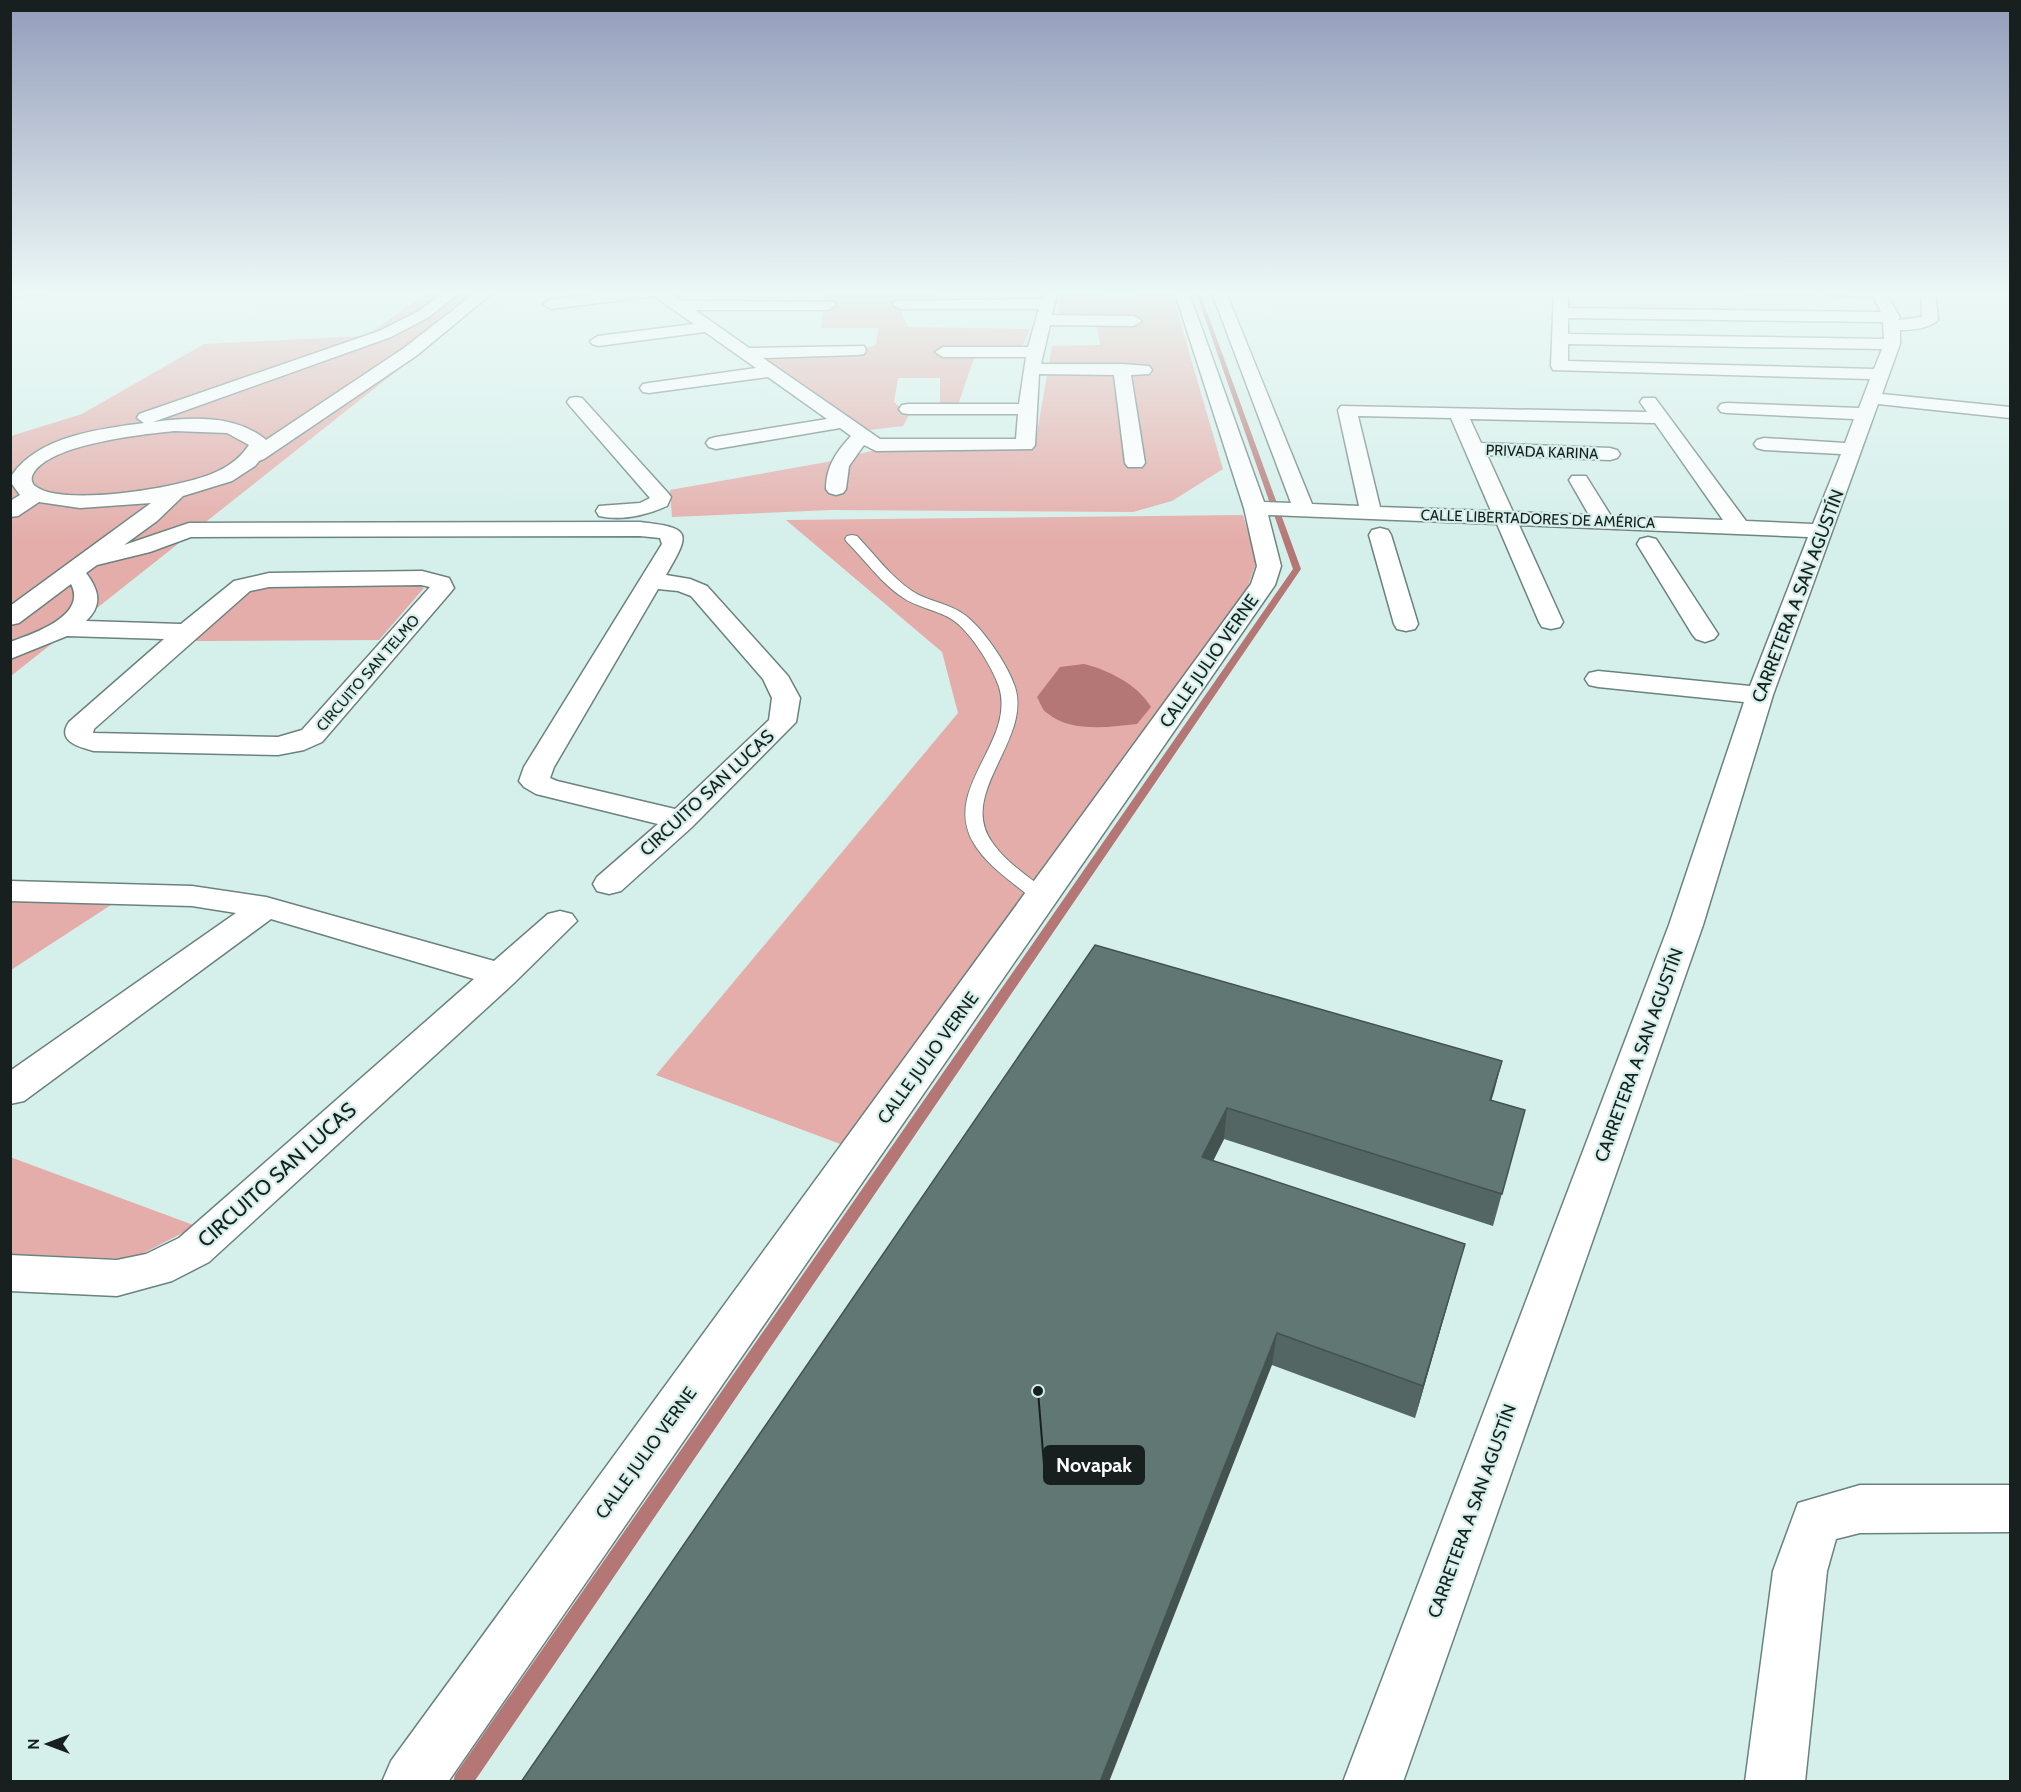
<svg xmlns="http://www.w3.org/2000/svg" width="2021" height="1792" viewBox="0 0 2021 1792" font-family="Cabin,sans-serif">
<style>
.green{fill:#e4adaa}
.water{fill:#b57775}
.lines{fill:none;stroke-linecap:round;stroke-linejoin:round}
.stream{fill:#b57775;fill-rule:evenodd}
.lane-casing{stroke:#6b827e;stroke-width:2}
.street-casing{stroke:#6b827e;stroke-width:3}
.path{stroke:#70817e;stroke-width:2;stroke-dasharray:2 2;stroke-linecap:butt}
.lane{fill:#fff;fill-rule:evenodd}
.street{fill:#fff;fill-rule:evenodd}
.wall{fill:#536663}
.shaded-wall{fill:#445350}
.building{fill:#617773;stroke:#445350;stroke-width:1.5}
.labels{text-anchor:middle;stroke-width:4.5;stroke-linejoin:round;paint-order:stroke}
.far-street-label{font-size:15px;fill:#17201e;stroke:#d5efea}
.street-label{font-size:18px;fill:#17201e;stroke:#d5efea}
.near-street-label{font-size:21px;fill:#17201e;stroke:#d5efea}
.leader{fill:none;stroke:#17201e;stroke-width:2}
.callout-dot{fill:#17201e;stroke:#d5efea;stroke-width:2}
.callout{fill:#17201e;stroke:#17201e;stroke-width:2}
.callout-label{font-size:20px;text-anchor:middle;font-weight:bold;fill:#fff}
</style>
<rect width="100%" height="100%" fill="#d5efea"/>
<!-- green -->
<path class="green" d="M432 290H499L11 676V436L82 414 204 344 365 336Z
M825 290H957L938 291 934 302 901 312 908 327 1030 329 1021 349H981L974 358 958 405H940V378H898L894 402 909 415 903 426 869 430 762 356 844 355 876 345 878 328H821Z
M1062 290H1098L1100 299H1135L1137 290H1171L1223 469 1172 501 1133 512 831 510 672 517 670 490 827 462 879 449 1034 450 1052 346 1100 345 1097 325 1059 324V306Z
M1243 515 1257 560 1246 592 851 1148 656 1075 958 713 942 652 786 520Z
M267 583 417 584 424 588 379 640 192 641 239 593Z
M11 900 117 901 11 970Z
M10 1157 196 1226 132 1259 11 1254Z"/>
<!-- water -->
<path class="water" d="M1084 664C1109 670 1138 685 1151 707L1137 724C1109 727 1071 733 1047 713 1042 710 1040 702 1037 697L1060 667Z"/>
<g class="lines">
<!-- stream -->
<path class="stream" d="M1195 290H1199L1301 569 474 1782H453L455 1775 1293 569Z"/>
<!-- lane casing -->
<g class="lane-casing">
<path id="lane" d="M852 535 857 536C874 554 890 576 912 591 927 601 947 603 962 613 981 625 1008 665 1015 687 1032 740 957 793 992 842 1006 863 1031 878 1050 894L1053 898 1050 902H1036C1016 884 987 867 973 842 942 787 1016 742 999 687 992 666 968 627 948 617 933 609 916 607 902 597 881 583 865 560 847 542L845 539 847 536Z"/>
</g>
<!-- street casing -->
<g class="street-casing">
<path id="street" d="M10 290H53L46 294 10 297Z
M446 290H463L429 317 391 337 153 422C190 417 236 414 266 440L404 348 479 290H496L416 356 264 459 259 461 255 466 232 481 183 496 157 521 124 545 189 523 640 522C692 528 691 532 666 575L690 579 707 586 788 676 800 698 796 722 692 827 621 891 609 894 597 891 593 884 597 877 658 824 536 794 524 787 519 781 524 767 662 544 660 538 640 536 191 537 150 552 97 565 86 573C99 590 103 605 86 621L181 624 234 581 269 573 422 571 449 578 454 588 450 593 322 742 304 750 278 755 94 751C79 747 56 741 69 722L164 639 67 636 10 659V642C32 634 88 616 71 584L19 623 10 625V606L151 503 80 508 39 502 18 516 10 517V501L20 495 12 484V475C39 436 99 429 144 423L137 418 139 414 379 331 419 311ZM175 431 227 433 249 445C241 457 231 465 218 471 188 487 61 508 35 486 31 483 31 477 33 474 49 444 144 434 175 431ZM421 585 430 587 302 730 278 737 93 733 94 729 250 591 269 587ZM658 589 678 591 691 596 763 679 772 698 769 720 675 809 557 781 550 778 554 767Z
M626 290H666L682 301 833 302 836 305 828 310H695L749 348 864 346 866 350 864 354 858 355 763 358 880 439H1016L1018 414H908L902 413 899 409 902 405 908 404H1019L1026 357H943L935 352 943 347H1028L1039 309H901L896 307 893 304 896 301 1041 299 1044 290H1058L1052 315 1134 316 1142 321 1134 326 1050 325 1041 364H1122L1149 366 1152 370 1149 374 1131 375 1145 463 1142 467H1128L1125 463 1114 375 1039 374 1035 445 1032 449 876 451 864 445 849 466 846 489 843 493 836 495 829 493 826 489C826 467 836 452 851 436L840 428 716 449 709 447 706 443 709 439 716 437 827 419 768 377 649 393 643 392 640 388 643 384 649 383 756 368 705 332 598 346 592 344 590 341 598 336 694 324 654 296 551 309 543 304 551 299Z
M1174 290H1188L1264 502 1291 503 1211 290H1225L1312 504 1359 506 1338 410 1341 406 1647 412 1640 402 1643 398H1655L1746 521 1813 524 1841 454 1764 450 1757 448 1754 444 1757 440 1764 438 1845 443 1854 419 1727 413 1721 412 1718 408 1721 404 1727 403 1859 408 1870 379 1553 370 1551 366 1554 290H1568V308L1881 312 1873 296 1749 294 1742 290H1884L1900 317 1898 320 1922 317 1921 290H1935L1938 320C1929 329 1912 330 1900 330V344L1882 394 2010 407V418L1878 404 1773 695 1703 925 1403 1782H1343L1669 925 1744 702 1598 687 1589 685 1585 679 1589 673 1598 671 1750 686 1808 537 1519 525 1563 622 1560 627 1551 629 1542 627 1539 622 1497 524 1268 515 1281 566 1275 585 448 1782H382L391 1761 1251 584 1257 566 1244 508ZM1568 318 1883 322 1884 339 1568 334ZM1568 344 1882 349 1874 369 1568 361ZM1358 416 1451 418 1491 511 1380 507ZM1470 419 1655 423 1723 520 1611 516 1586 476H1572L1569 480 1589 515 1513 512 1487 455 1610 460 1617 458 1620 454 1617 450 1610 448 1481 443Z
M576 397 582 398 668 493 671 497 667 506C647 515 622 521 599 516L596 511 599 506 640 503 650 498 570 406 567 402 570 398Z
M1380 528 1388 530 1391 535 1418 624 1415 629 1406 631 1397 629 1394 624 1369 535 1372 530Z
M1648 537 1656 539 1718 634 1714 639 1705 642 1696 639 1692 634 1637 544 1640 539Z
M10 881 192 886 266 897 494 961 548 914 560 911 572 914 577 921 514 983 209 1262 172 1281 117 1296 10 1291V1255L117 1260 146 1254 179 1238 474 979 271 919 24 1101 10 1104V1071L236 913 192 906 10 901Z
M1860 1485H2010V1532L1860 1533 1836 1539 1827 1571 1805 1782H1745L1773 1571 1798 1503Z"/>
</g>
<!-- path -->
<path class="path" d="M1993 290 2010 296"/>
<!-- lane -->
<use href="#lane" class="lane"/>
<!-- street -->
<use href="#street" class="street"/>
</g>
<!-- wall -->
<path class="wall" d="M1095 945 1491 1100 1525 1110 1493 1226 1224 1139 1213 1161 1456 1275 1415 1418 1272 1365Z"/>
<!-- shaded-wall -->
<path class="shaded-wall" d="M1502 1061 1494 1092 1482 1131 1490 1100Z
M1227 1108 1224 1139 1199 1189 1202 1157Z
M1465 1244 1456 1275 1415 1418 1423 1386Z
M1277 1333 1272 1365 1109 1782H1100Z"/>
<!-- building -->
<path class="building" d="M1095 945 1502 1061 1490 1100 1525 1110 1502 1194 1227 1108 1202 1157 1465 1244 1423 1386 1277 1333 1100 1782H521Z"/>
<!-- sky -->
<linearGradient id="sky" x2="0" y2="1"><stop stop-color="#939cba"/><stop offset="0.54" stop-color="#ecf8f6"/><stop offset="1" stop-color="#ecf8f6" stop-opacity="0"/></linearGradient>
<rect width="2021" height="541" fill="url(#sky)"/>
<g class="labels">
<!-- far-street labels -->
<g class="far-street-label">
<text transform="translate(1542 452) rotate(2)" y="5">PRIVADA KARINA</text>
<text transform="translate(1538 519) rotate(2)" y="5">CALLE LIBERTADORES DE AMÉRICA</text>
<text transform="translate(368 673) rotate(-49)" y="5">CIRCUITO SAN TELMO</text>
</g>
<!-- street labels -->
<g class="street-label">
<text transform="translate(1798 596) rotate(-69)" y="6">CARRETERA A SAN AGUSTÍN</text>
<text transform="translate(1209 661) rotate(-55)" y="6">CALLE JULIO VERNE</text>
<text transform="translate(707 793) rotate(-43)" y="6">CIRCUITO SAN LUCAS</text>
<text transform="translate(1639 1055) rotate(-70)" y="6">CARRETERA A SAN AGUSTÍN</text>
<text transform="translate(928 1058) rotate(-54)" y="6">CALLE JULIO VERNE</text>
<text transform="translate(646 1453) rotate(-54)" y="6">CALLE JULIO VERNE</text>
<text transform="translate(1472 1511) rotate(-70)" y="6">CARRETERA A SAN AGUSTÍN</text>
</g>
<!-- near-street labels -->
<g class="near-street-label">
<text transform="translate(277 1175) rotate(-42)" y="7">CIRCUITO SAN LUCAS</text>
</g>
</g>
<!-- callouts -->
<path class="leader" d="M1038 1391L1044 1465"/>
<circle class="callout-dot" cx="1038" cy="1391" r="6"/>
<rect class="callout" x="1044" y="1446" width="100" height="38" rx="6"/>
<g class="callout-label">
<text x="1094" y="1472">Novapak</text>
</g>
<!-- border -->
<rect width="2021" height="1792" fill="none" stroke="#17201e" stroke-width="24"/>
<!-- north arrow -->
<g transform="translate(48 1744) rotate(270)" stroke="#d5efea" stroke-width="4.5" paint-order="stroke">
<path d="M0-4.5L10 22L0 15L-10 22Z" fill="#17201e"/>
<text y="-9" font-size="16" font-weight="bold" text-anchor="middle" fill="#17201e">N</text>
</g>
</svg>
